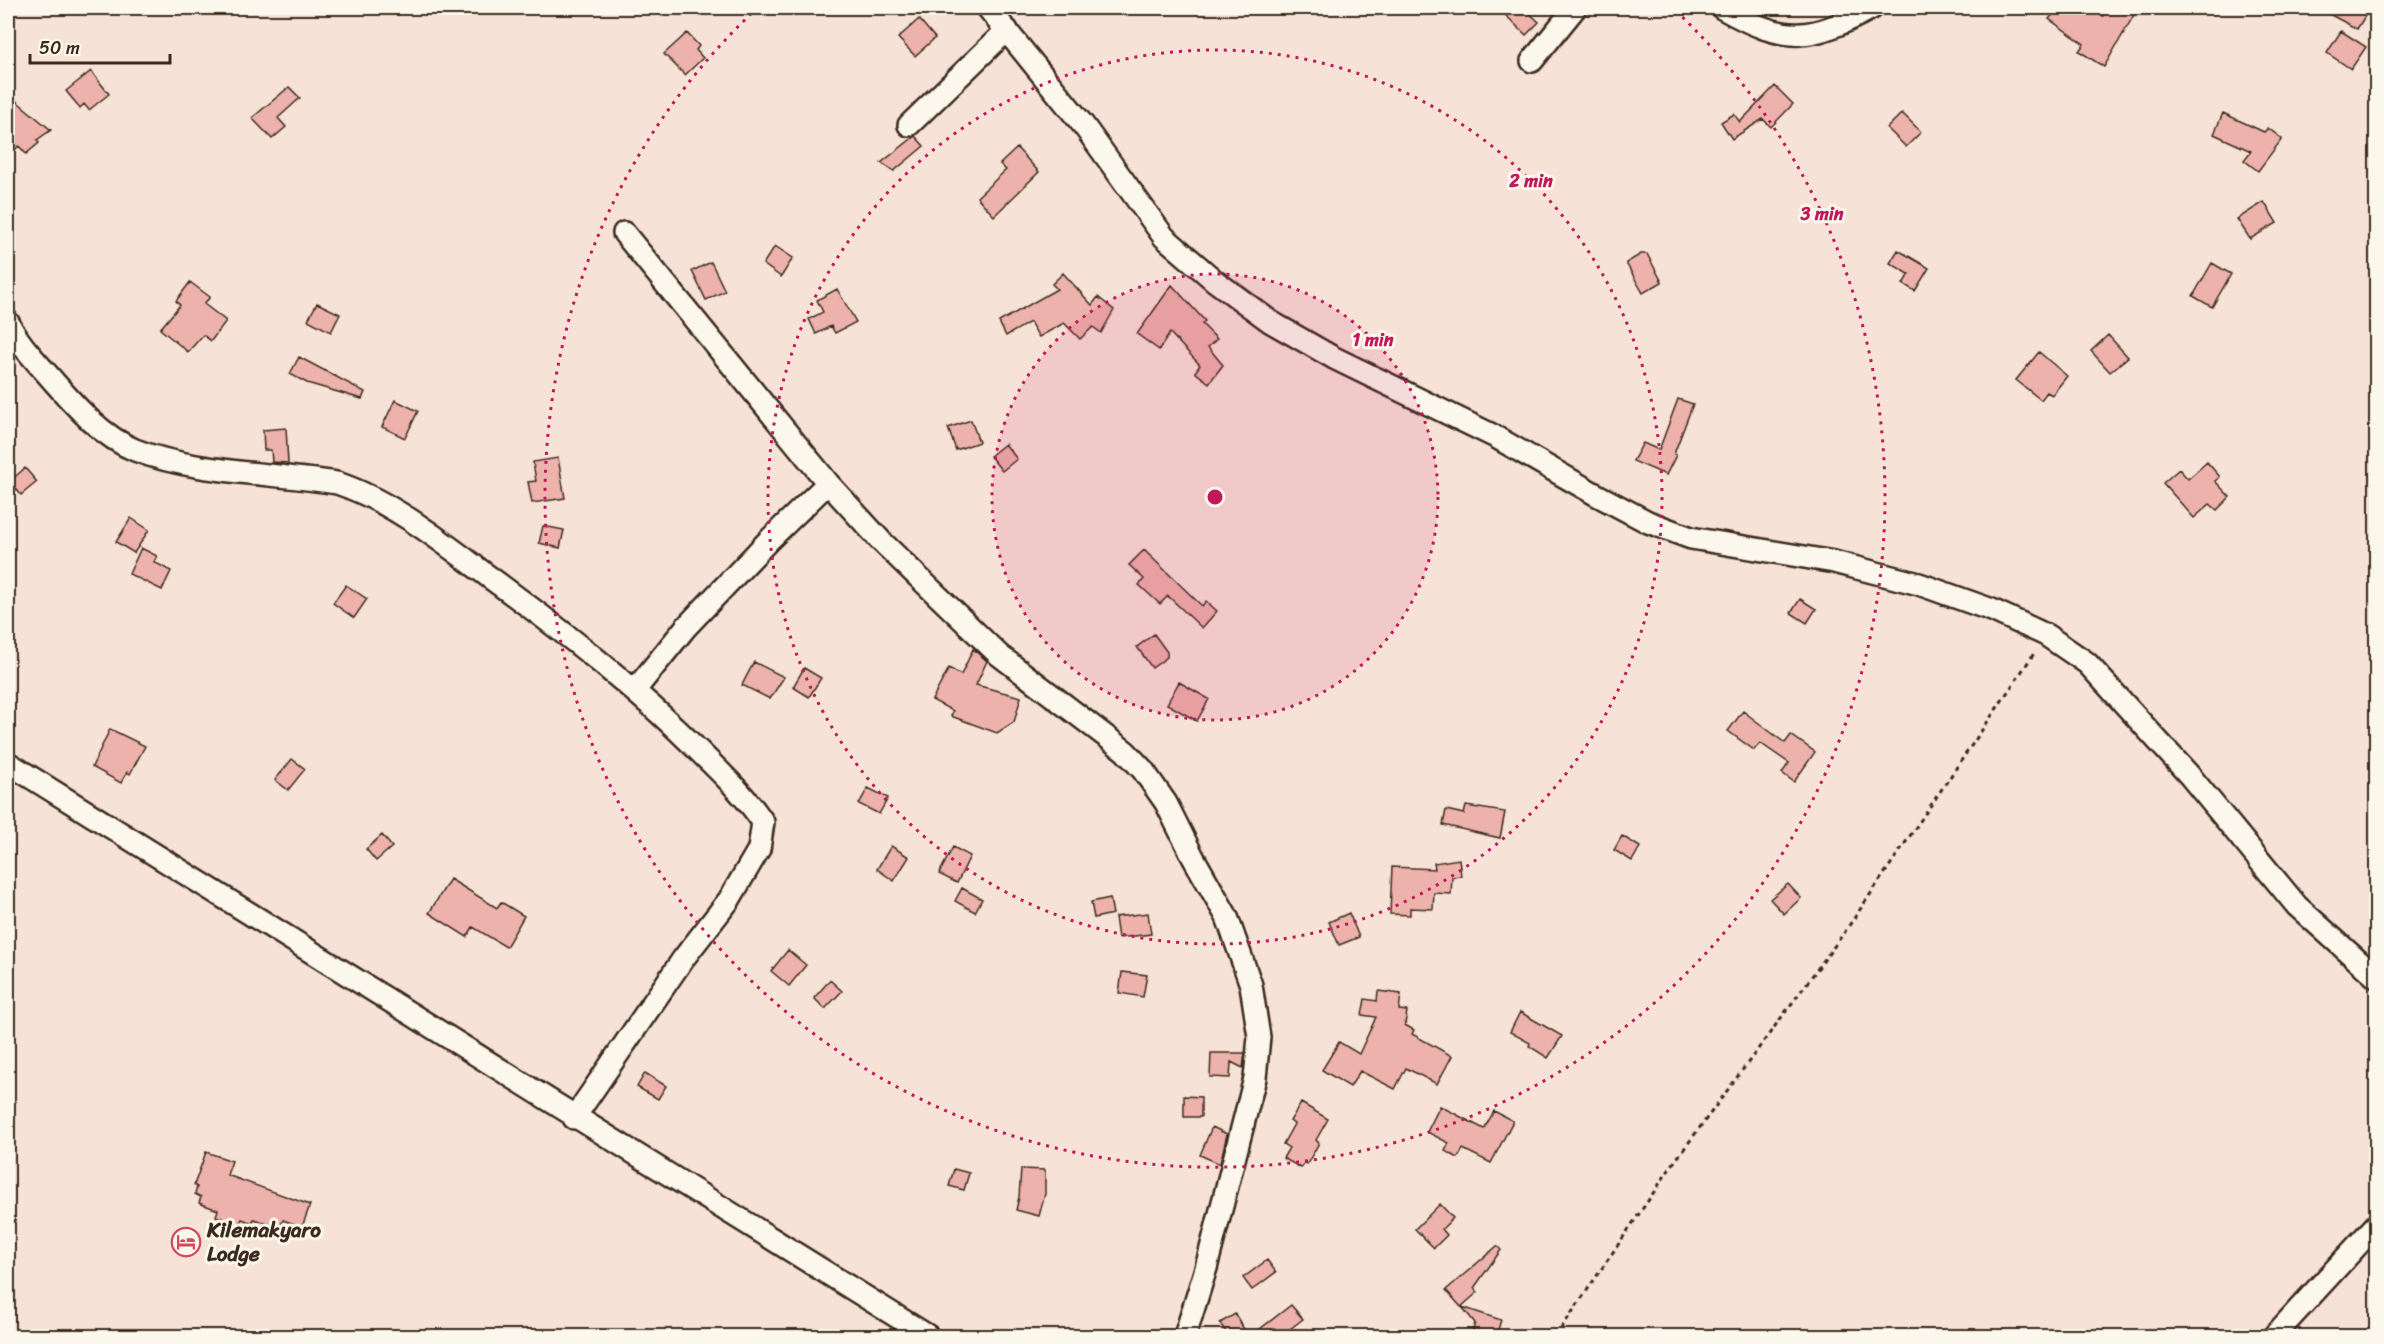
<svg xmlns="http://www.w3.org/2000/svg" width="2384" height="1344" viewBox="0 0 2384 1344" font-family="Sriracha,sans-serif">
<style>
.building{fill:#edb2ab;stroke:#3b2a1e;stroke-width:1.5}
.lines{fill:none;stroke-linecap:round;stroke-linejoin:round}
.minor-casing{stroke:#3b2a1e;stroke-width:26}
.path{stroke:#3b2a1e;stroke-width:3;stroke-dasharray:4.5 4.5;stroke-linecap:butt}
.minor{stroke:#fbf7ec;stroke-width:21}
.ring{fill:none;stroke:#c2185b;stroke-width:3;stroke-dasharray:3 6}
.labels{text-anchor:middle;stroke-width:6;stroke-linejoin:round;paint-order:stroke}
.poi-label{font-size:21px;font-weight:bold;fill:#3b2a1e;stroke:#fbf7ec;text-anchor:start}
.centre{fill:#c2185b;stroke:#fbf7ec;stroke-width:3}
.ring-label{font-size:18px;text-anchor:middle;font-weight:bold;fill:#c2185b;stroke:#fbf7ec;stroke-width:6;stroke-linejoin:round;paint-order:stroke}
</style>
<rect width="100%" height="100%" fill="#f7e2d8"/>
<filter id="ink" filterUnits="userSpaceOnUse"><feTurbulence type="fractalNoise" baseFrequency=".0167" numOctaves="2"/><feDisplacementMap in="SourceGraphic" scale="12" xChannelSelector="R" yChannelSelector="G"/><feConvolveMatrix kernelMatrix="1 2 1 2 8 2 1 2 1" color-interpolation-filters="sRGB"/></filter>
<g filter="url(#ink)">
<!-- building -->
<path class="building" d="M1498 8H1524L1539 22 1526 35Z
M2058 8H2091L2103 16 2108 8H2138L2104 67 2079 51 2084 44 2049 19Z
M2318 8H2370L2357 29Z
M919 19 935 38 915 56 898 38Z
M2341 31 2366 47 2351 69 2327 53Z
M687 33 699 46 696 50 703 58 685 75 664 54Z
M91 71 109 94 89 110 84 104 80 108 66 91Z
M1775 86 1793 104 1771 127 1763 119 1732 139 1721 122 1734 114 1740 122Z
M289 87 300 98 278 118 286 127 272 139 252 118Z
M8 94 51 130 37 140 39 143 26 154 19 146 8 156Z
M1902 113 1921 132 1906 147 1887 128Z
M2223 113 2264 132 2268 128 2282 139 2258 171 2244 160 2251 151 2214 134Z
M915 136 924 146 894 171 881 163Z
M1017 148 1039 172 994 216 977 197 1006 170 1000 164Z
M2264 202 2277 223 2250 239 2237 219Z
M775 246 793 258 781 277 763 264Z
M1898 250 1929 268 1915 291 1903 284 1909 274 1890 263Z
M1641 254H1647L1662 282 1643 293 1626 263Z
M711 262 725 291 706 300 692 271Z
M2212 263 2231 274 2212 307 2193 296Z
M1063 273 1092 305 1098 297 1114 310 1101 333 1093 327 1080 339 1064 323 1039 337 1030 322 1006 336 999 322 1057 289 1052 284Z
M190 282 210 297 204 304 226 321 211 341 203 335 188 352 160 329 180 305 176 301Z
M1172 285 1205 321 1202 324 1217 339 1208 347 1223 365 1209 383 1195 372 1200 365 1170 333 1159 350 1137 334Z
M837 289 856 322 835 333 831 326 816 334 809 319 823 312 817 300Z
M317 303 340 314 331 332 308 320Z
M2108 335 2128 357 2110 372 2091 351Z
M2039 352 2067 376 2052 395 2047 392 2041 400 2016 380Z
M299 357 365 392 362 399 307 383 290 374Z
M1678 399 1693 404 1674 454 1676 455 1666 475 1633 461 1643 443 1659 450Z
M395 400 418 411 405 438 382 427Z
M971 420 979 442 956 450 948 428Z
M286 428 288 463 272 462 271 450H264L263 430Z
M1005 444 1017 459 1002 471 990 456Z
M558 458 565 498 532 503 528 482 536 481 533 462Z
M2207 462 2220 477 2215 481 2230 497 2217 510 2210 504 2194 518 2163 483 2179 469 2188 479Z
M25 468 37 482 21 495 10 481Z
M131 518 149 530 134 553 116 542Z
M543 526 564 530 560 548 539 543Z
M141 548 157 556 154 562 171 571 162 590 129 574Z
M1144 550 1202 606 1206 601 1217 611 1202 628 1168 596 1160 604 1139 585 1144 579 1129 565Z
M346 585 367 599 354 618 333 603Z
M1800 599 1816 609 1807 623 1791 613Z
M1154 634 1167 652V657L1152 668 1137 647Z
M973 649 987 661 976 685 1021 697 1014 722 997 733 951 716 953 711 932 700 949 668 961 675Z
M754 662 784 677 770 699 742 685Z
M804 668 821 678 809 697 793 687Z
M1179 682 1209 699 1197 721 1167 704Z
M1743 711 1785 743 1791 735 1815 752 1794 782 1782 773 1789 763 1760 743 1754 750 1728 731Z
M110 729 145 746 130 774 127 772 121 783 92 767Z
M292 759 305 769 288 790 275 780Z
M868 788 888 798 879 814 859 804Z
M1466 806 1505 812 1500 838 1443 825 1446 810 1464 814Z
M382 835 392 847 376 861 366 849Z
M1622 836 1640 847 1632 861 1614 850Z
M891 846 909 857 894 881 877 869Z
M953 847 970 856 957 883 939 874Z
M1459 859 1461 876 1452 877 1451 894 1434 893 1433 909 1410 908V915L1390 914 1392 867 1435 869 1434 863Z
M450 879 497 908 501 902 524 916 506 947 473 927 467 937 429 913Z
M1788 884 1801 898 1784 914 1770 899Z
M962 888 982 899 975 912 955 901Z
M1110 898 1113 914 1094 918 1091 902Z
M1148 913 1151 934 1118 938 1115 917Z
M1349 913 1359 937 1339 945 1329 922Z
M788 950 806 965 789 986 771 971Z
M1122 972 1147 975 1143 997 1119 993Z
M830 980 842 991 825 1009 814 998Z
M1378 991 1401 994 1399 1010 1407 1011 1405 1025 1414 1030 1412 1034 1452 1056 1437 1084 1406 1068 1395 1089 1360 1071 1350 1087 1322 1070 1339 1042 1359 1054 1376 1017 1362 1015 1365 999 1377 1001Z
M1520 1012 1562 1036 1548 1058 1529 1046 1530 1043 1510 1032Z
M1211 1053H1245L1243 1068 1231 1062 1230 1078 1210 1077Z
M645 1073 666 1086 658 1099 637 1087Z
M1184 1096 1201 1097V1117H1184Z
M1301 1103 1328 1119 1316 1140 1319 1143 1307 1164 1304 1163 1301 1168 1283 1158 1289 1148 1283 1144 1294 1124 1290 1121Z
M1440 1106 1484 1129 1494 1111 1513 1121 1491 1163 1463 1149 1458 1158 1445 1151 1449 1143 1427 1132Z
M1212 1127 1227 1134 1220 1164 1200 1155Z
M206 1152 232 1161 227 1175 310 1205 302 1227 283 1220 280 1228 254 1219 252 1223 242 1219 239 1225 216 1216 218 1210 199 1203 201 1197 195 1194 197 1187 194 1185Z
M954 1169 969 1173 964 1190 949 1186Z
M1021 1169 1045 1170V1194L1039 1216 1016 1210 1019 1197Z
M1440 1204 1453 1218 1442 1229 1447 1235 1434 1248 1415 1229Z
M1497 1246 1501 1250 1474 1288 1478 1292 1461 1307 1446 1290Z
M1267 1260 1276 1272 1252 1290 1243 1278Z
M1291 1305 1303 1319 1281 1336H1251Z
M1462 1307 1501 1320 1496 1336H1471L1475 1323Z
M1235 1314 1248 1336H1228L1220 1323Z"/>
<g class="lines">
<!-- minor casing -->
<g class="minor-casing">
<path id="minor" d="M988 8 1084 126 1164 237 1215 281 1271 322 1334 358 1494 436 1595 494 1648 522 1691 538 1834 562 1919 584 1992 610 2046 635 2087 663 2190 776 2297 906 2376 977
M1722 8C1786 44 1809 42 1872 8
M1532 61 1575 8
M909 125 1007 30
M624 233 828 483 881 541 999 655 1125 751 1143 770 1166 803 1193 857 1227 917 1251 985 1259 1037 1255 1078 1206 1268 1185 1336
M8 322C19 345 38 363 55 383 77 408 103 437 135 450 193 473 274 473 337 483 392 501 445 544 492 579 564 632 635 687 699 751 722 774 745 795 763 822L759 849 729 900 683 959 574 1118
M635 690 686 627 768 541 828 483
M8 763 928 1336
M2274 1336 2376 1225"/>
</g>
<!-- path -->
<path class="path" d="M1556 1336 1675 1161 1844 933 2035 652"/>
<!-- minor -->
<use href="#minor" class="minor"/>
</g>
</g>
<!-- distance rings -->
<circle cx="1215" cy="497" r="223" fill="#c2185b" fill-opacity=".12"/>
<g class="ring">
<circle cx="1215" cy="497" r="223"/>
<circle cx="1215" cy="497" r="447"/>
<path d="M1676 11A670 670 0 1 1 754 11"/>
</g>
<!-- icons -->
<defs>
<g id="hotel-ring" transform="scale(1.5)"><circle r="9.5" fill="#fbf7ec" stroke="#d1495b" stroke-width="1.5"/><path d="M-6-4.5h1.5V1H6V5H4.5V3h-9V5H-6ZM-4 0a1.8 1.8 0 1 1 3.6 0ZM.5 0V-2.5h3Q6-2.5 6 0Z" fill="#d1495b"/></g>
</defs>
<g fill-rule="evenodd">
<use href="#hotel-ring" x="186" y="1242"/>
</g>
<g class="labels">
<!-- poi labels -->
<g class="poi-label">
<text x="207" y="1237">Kilemakyaro<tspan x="207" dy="24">Lodge</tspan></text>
</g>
</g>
<circle cx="1215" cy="497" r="9" class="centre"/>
<g class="ring-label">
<text x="1531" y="187">2 min</text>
<text x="1822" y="220">3 min</text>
<text x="1373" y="346">1 min</text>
</g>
<!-- margin -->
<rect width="2384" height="1344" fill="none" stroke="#fbf7ec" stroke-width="30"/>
<rect x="15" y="15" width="2354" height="1314" fill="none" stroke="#3b2a1e" stroke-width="2" filter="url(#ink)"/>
<!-- scale -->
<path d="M30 54v9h140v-9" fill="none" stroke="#3b2a1e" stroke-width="3"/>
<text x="39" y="54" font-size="18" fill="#3b2a1e" stroke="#fbf7ec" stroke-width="4.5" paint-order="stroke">50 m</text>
</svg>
